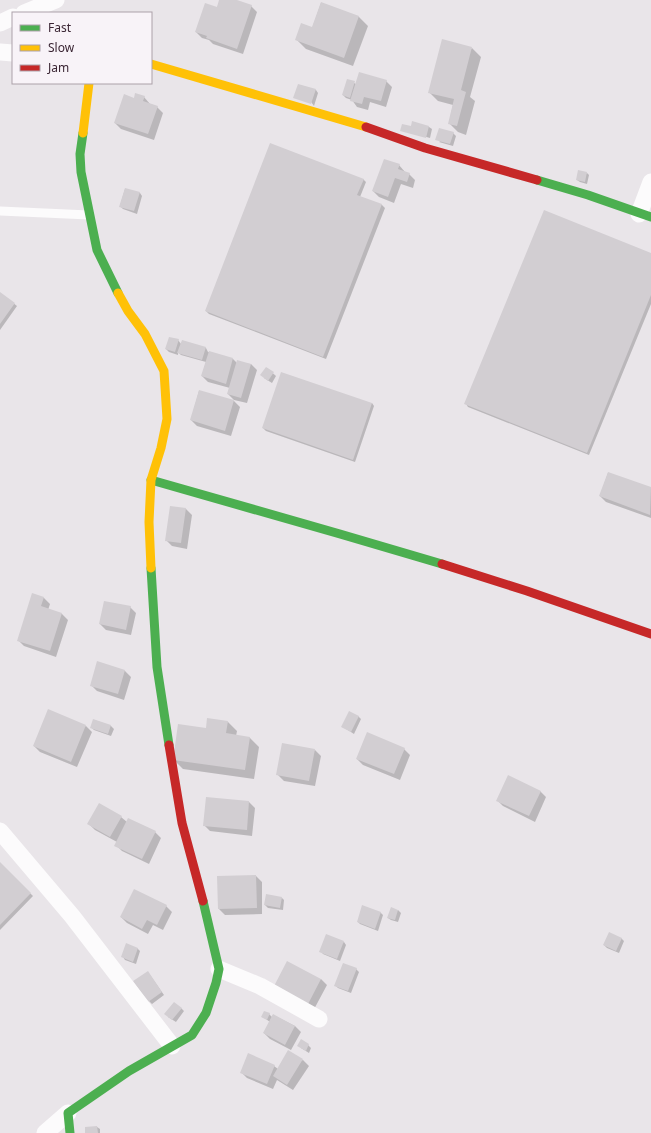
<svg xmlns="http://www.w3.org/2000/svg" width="651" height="1133" viewBox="0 0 651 1133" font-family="'Noto Sans',sans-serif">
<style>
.shadow{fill:#0003}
.building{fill:#d2ced2}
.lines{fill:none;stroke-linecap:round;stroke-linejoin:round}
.lane{stroke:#fcfbfc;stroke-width:9}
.street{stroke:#fcfbfc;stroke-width:17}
.fast{stroke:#4caf50;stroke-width:9}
.slow{stroke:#ffc107;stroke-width:9}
.jam{stroke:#c62828;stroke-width:9}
</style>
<rect width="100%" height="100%" fill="#e9e5e9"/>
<!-- shadow -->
<path class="shadow" d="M220 0H233L251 6 257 12 243 54 213 44 209 40 202 38 196 32 217 8Z
M321 3 359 17 368 26 353 66 306 49 297 40 312 29Z
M472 48 481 57 470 97 475 101 466 135 458 132 449 123 453 105 438 101 429 92Z
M348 80 356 84 386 81 392 87 386 107 370 102 368 110 357 107 352 100 346 98 343 95Z
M299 85 316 90 318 93 314 106Z
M144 97 150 104 157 107 163 113 154 140 121 129 115 123 135 99Z
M413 122 429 127 432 129 430 138 403 130 411 128Z
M453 133 456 136 453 146 439 142Z
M399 165 405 172 409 174 415 180 413 188 401 184 394 203 379 197 373 191Z
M587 173 589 175 587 184 580 182 577 180Z
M363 179 366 182 360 197 382 205 385 208 326 359 209 314 206 311Z
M125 189 140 193 142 196 137 214 123 209 120 206Z
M651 254V304L589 455 468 407 466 404Z
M0 293 17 306 0 330Z
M178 340 181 344 206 348 208 352 233 359 237 363 251 364 257 370 247 403 234 400 228 394 230 388 208 382 202 376 206 362 181 355 178 352V355L169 352 166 349Z
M267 368 276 376 272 383 264 378Z
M199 391 234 401 240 407 231 436 197 426 191 420Z
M372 403 374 406 355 462 266 431 263 428Z
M608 473 651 488V518L606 502 600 496Z
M171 507 186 509 192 515 187 549 172 546 166 540Z
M33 594 44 598 50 604 48 610 62 614 68 620 56 657 24 646 18 640Z
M130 607 136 613 131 635 106 630 100 624Z
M98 663 125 671 131 677 124 700 97 691 91 685Z
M358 716 361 719 354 734 343 727Z
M94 720 111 726 114 729 111 736 94 730 91 727Z
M228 722 237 731 236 736 250 738 259 747 254 779 183 769 174 760 207 729Z
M86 726 92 732 77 767 40 752 34 746Z
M404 749 410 755 400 780 363 765 357 759Z
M315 750 321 756 315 786 284 781 278 775Z
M540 791 546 797 535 822 503 806 497 800Z
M207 798 249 802 255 808 252 836 210 831 204 825Z
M121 817 127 822 155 832 161 838 149 864 122 851 116 845 117 842 95 830 89 824Z
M0 864 33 896 0 930Z
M256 876 262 882V914L225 915 219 909Z
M282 898 284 900 283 910 268 908 265 905Z
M166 906 172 912 163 930 153 925 148 934 127 923 121 917Z
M398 910 401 913 398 922 391 920 388 918Z
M380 912 383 915 378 931 360 924 358 922Z
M621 938 624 941 619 953 607 948 604 945Z
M344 942 346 945 340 961 323 954 321 951Z
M137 948 140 951 136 964 125 960 123 957Z
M356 969 359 972 351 993 338 988 335 985Z
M150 975 164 995 152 1004 149 1001Z
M321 979 327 985 312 1013 273 990Z
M181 1008 184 1011 176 1022 168 1017Z
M269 1014 272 1017 273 1015 295 1026 301 1032 291 1050 270 1039 264 1033 270 1022 263 1017Z
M308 1045 311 1048 309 1053 301 1048Z
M303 1060 309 1066 293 1090 277 1080 273 1089 247 1078 241 1072 274 1066 278 1069Z
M97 1127 100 1129V1133H87Z"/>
<!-- building -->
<path class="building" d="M219 0H237L252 5 237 49 206 38 207 36 195 32 205 3 217 7Z
M321 2 359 16 344 58 295 40 301 23 312 27Z
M442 39 472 47 461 90 466 92 457 126 448 124 454 99 428 93Z
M359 72 387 80 381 101 364 97 362 104 350 101Z
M347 79 355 81 350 98 342 95Z
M298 84 316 89 311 104 293 98Z
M135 93 145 96 143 101 158 106 148 134 114 123 124 94 134 98Z
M412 121 429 126 426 138 400 131 402 124 411 126Z
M439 128 454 132 450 144 435 140Z
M270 143 364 179 357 195 382 204 323 357 205 311Z
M384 159 400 164 398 169 410 173 407 182 395 178 388 197 372 191Z
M578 170 587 172 585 182 576 180Z
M125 188 140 192 134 211 119 207Z
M544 210 651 253V295L587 453 464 404Z
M0 292 15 303 0 324Z
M169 337 179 339 175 352 165 349Z
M182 340 206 347 202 360 177 353Z
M209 351 233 358 226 384 201 376Z
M237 360 251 364 241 398 227 394Z
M266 367 274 372 268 381 260 375Z
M281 372 372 403 353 460 262 428Z
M199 390 234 400 225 431 190 420Z
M608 472 651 487 650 515 599 496Z
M170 506 186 508 181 543 165 541Z
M32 593 44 597 41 606 62 613 50 651 17 641Z
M104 601 131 606 126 630 99 624Z
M97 661 125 670 118 694 90 686Z
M48 709 86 725 71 762 33 746Z
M349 711 359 716 351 732 341 727Z
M207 718 228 721 226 733 250 737 245 770 173 760 178 724 206 728Z
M93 719 111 725 108 734 90 728Z
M367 732 405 748 394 774 356 759Z
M282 743 315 749 309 781 276 775Z
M508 775 541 791 529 816 496 801Z
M206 797 249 801 247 830 203 826Z
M99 803 122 816 110 837 87 824Z
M128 818 156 831 142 859 114 846Z
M0 862 31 893 0 925Z
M256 875 257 908 218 909 217 876Z
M134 889 167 905 157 925 147 920 142 929 120 917Z
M266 894 282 897 280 908 264 905Z
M362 905 381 912 375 929 357 922Z
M391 907 398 910 395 920 387 918Z
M609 932 622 938 616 951 603 945Z
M326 934 344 941 337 959 319 952Z
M126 943 138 948 133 962 121 957Z
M287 961 321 979 306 1008 272 990Z
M343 963 357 968 348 991 334 986Z
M148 971 162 992 148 1002 133 981Z
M174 1002 182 1008 172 1020 164 1014Z
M264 1011 270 1013 267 1020 261 1017Z
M273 1014 295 1026 285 1045 263 1033Z
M301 1039 309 1044 306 1051 297 1046Z
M288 1050 303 1059 287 1085 273 1076Z
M248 1053 275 1065 267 1084 240 1073Z
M97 1126 98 1133H85V1127Z"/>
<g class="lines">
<!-- lane -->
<path class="lane" d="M0 211 89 215"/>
<!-- street -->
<path class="street" d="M24 13 56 0
M0 23 13 17
M0 52 13 53
M639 214 651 182
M0 831 72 916 172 1046
M219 969 260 986 319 1019
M45 1133 68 1113"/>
<!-- fast -->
<path class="fast" d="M83 133 80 154 81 172 97 250 118 293
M537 180 588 195 651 217
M151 480 340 534 442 564
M151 568 157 667 169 745
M70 1133 68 1113 129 1071 192 1035 206 1013 216 983 219 969 203 901"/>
<!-- slow -->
<path class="slow" d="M151 64 366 127
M83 133 89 83
M118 293 128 311 145 334 164 371 167 419 161 448 151 480 149 522 151 568"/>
<!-- jam -->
<path class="jam" d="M366 127 425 148 537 180
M442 564 527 591 651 634
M169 745 182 823 203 901"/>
</g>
<!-- legend -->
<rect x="12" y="12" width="140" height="72" fill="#f8f3f8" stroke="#aca1a9"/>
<rect x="20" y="25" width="20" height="6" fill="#4caf50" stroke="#aca1a9"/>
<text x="48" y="32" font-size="12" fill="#3a2533">Fast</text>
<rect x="20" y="45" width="20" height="6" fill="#ffc107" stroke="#aca1a9"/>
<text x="48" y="52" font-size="12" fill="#3a2533">Slow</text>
<rect x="20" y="65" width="20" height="6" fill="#c62828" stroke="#aca1a9"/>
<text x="48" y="72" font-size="12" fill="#3a2533">Jam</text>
</svg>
